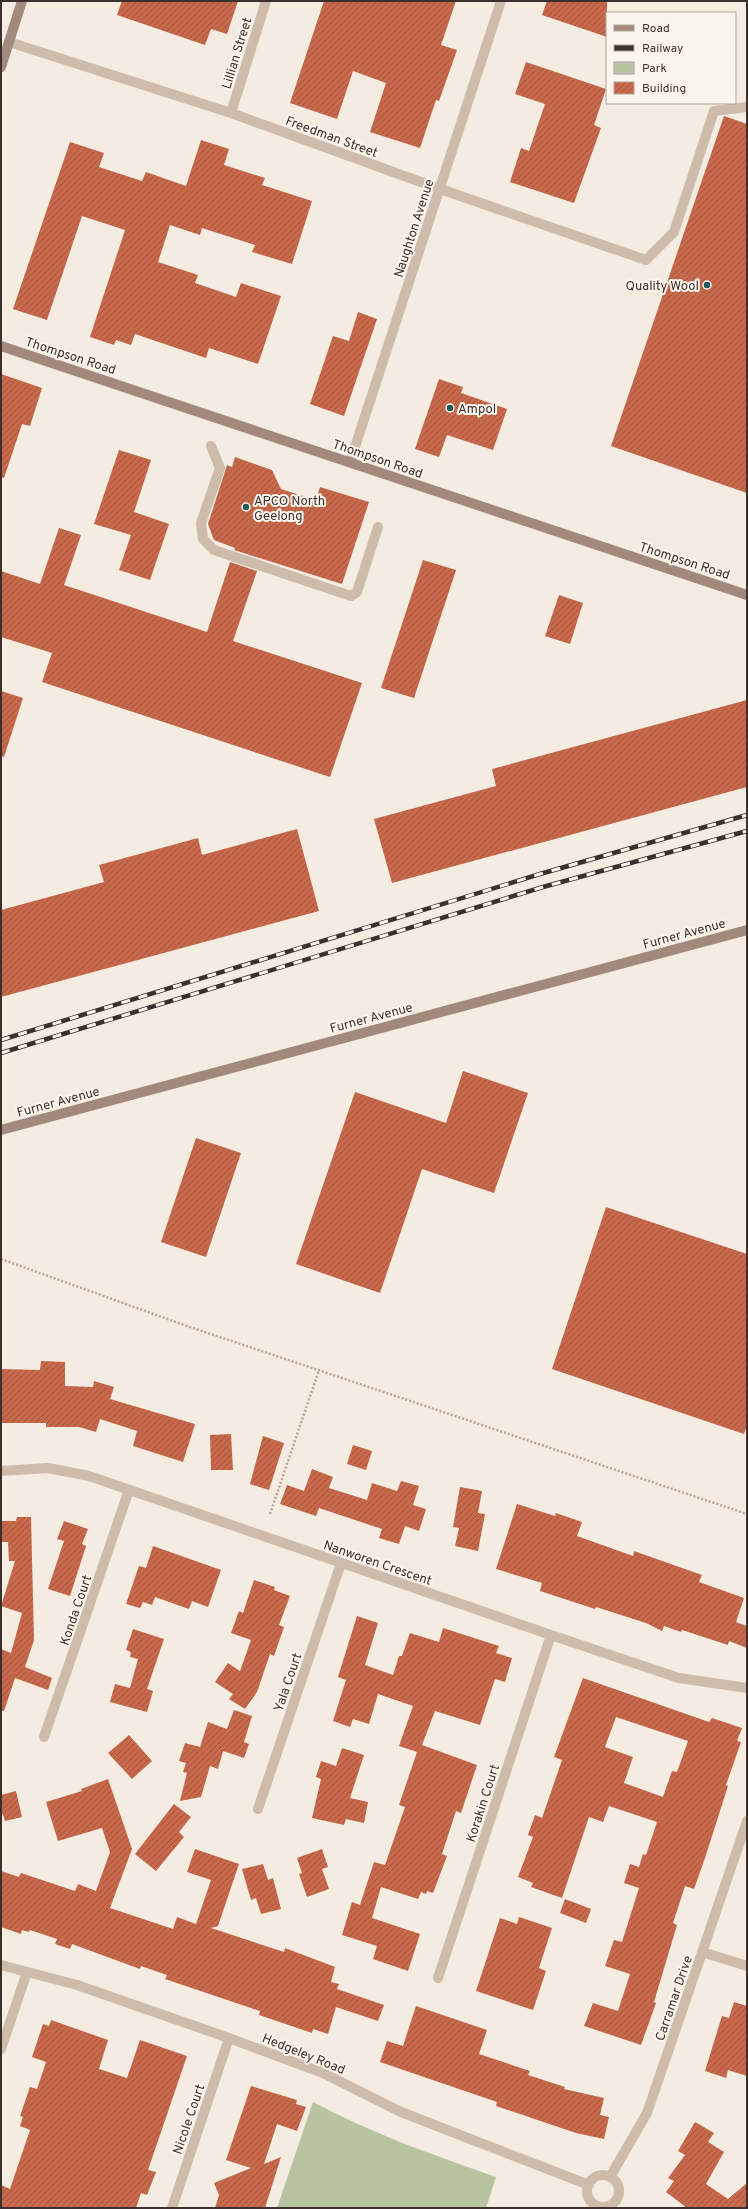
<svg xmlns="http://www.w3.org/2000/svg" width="748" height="2209" viewBox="0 0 748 2209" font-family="Overpass,sans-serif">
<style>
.green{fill:#b8c4a0}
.building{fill:url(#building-hatch);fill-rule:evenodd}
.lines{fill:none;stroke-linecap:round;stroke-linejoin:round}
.path{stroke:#b9a596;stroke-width:2.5;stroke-dasharray:2 2;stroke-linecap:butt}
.lane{stroke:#cdbbac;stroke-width:10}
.street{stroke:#cdbbac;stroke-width:10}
.secondary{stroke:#a18a7d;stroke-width:10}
.rail-casing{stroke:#3b302b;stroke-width:4.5}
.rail{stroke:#fbf5ee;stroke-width:3;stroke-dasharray:9;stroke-linecap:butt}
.poi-dot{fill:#1f5a5e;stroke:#fbf5ee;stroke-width:1.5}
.labels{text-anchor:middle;stroke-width:4;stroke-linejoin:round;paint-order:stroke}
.street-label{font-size:13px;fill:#3b302b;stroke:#fbf5ee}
.poi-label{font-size:13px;fill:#3b302b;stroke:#fbf5ee;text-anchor:start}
</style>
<defs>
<pattern id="building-hatch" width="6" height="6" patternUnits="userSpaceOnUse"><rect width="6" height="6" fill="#c8694b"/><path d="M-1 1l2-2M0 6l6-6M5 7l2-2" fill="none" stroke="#a4573f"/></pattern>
</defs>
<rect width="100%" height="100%" fill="#f4ebe1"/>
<!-- green -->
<path class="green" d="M313 2102C371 2133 433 2155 496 2177L486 2208H277Z"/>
<!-- building -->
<path class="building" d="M122 1H238L227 34 211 29 205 45 117 15Z
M324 1H456L441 45 457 50 439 101 436 100 420 148 370 132 386 83 353 71 337 119 290 103Z
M547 1H607V37L542 15Z
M526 62 606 89 594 125 601 128 574 203 510 182 521 148 529 151 545 104 515 94Z
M724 116 747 124V493L611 446Z
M201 140 229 149 224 165 265 178 262 185 312 201 292 264 252 252 255 245 202 228 200 235 170 225 158 262 198 275 195 283 236 297 241 283 281 296 258 364 209 348 206 358 135 334 131 345 116 340 114 345 90 337 125 230 82 216 47 320 13 309 70 142 104 153 99 167 142 181 146 172 186 186Z
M358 312 377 319 344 416 310 404 333 336 349 341Z
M1 374 42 388 30 426 22 424 4 478 1 477Z
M439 379 463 387 461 393 507 409 493 450 447 435 439 457 415 449Z
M119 450 151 460 134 512 169 524 150 580 119 570 131 535 94 524Z
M235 457 272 470 281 489 316 500 320 487 369 502 342 584 234 550 235 548 214 540 208 524 227 465 232 467Z
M59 528 81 535 64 585 207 632 230 562 257 571 233 641 362 683 330 777 42 682 52 653 1 637V571L40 584Z
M423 560 456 570 414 698 381 688Z
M559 595 583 603 570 644 545 636Z
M1 691 23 698 4 757 1 756Z
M747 700V787L392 883 374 819 496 786 492 769Z
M297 829 319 911 1 997V910L104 882 99 865 198 838 202 855Z
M463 1071 528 1093 494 1193 422 1169 380 1293 296 1264 355 1092 446 1123Z
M196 1138 241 1153 206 1257 161 1242Z
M606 1207 747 1254V1426L744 1434 552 1369Z
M41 1361 65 1362V1386L93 1387 94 1381 114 1387 110 1399 195 1424 183 1462 133 1446 137 1431 100 1419 96 1432 79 1427H46V1423H1V1369L40 1370Z
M231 1434 233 1470H211L210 1435Z
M263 1436 284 1443 269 1490 250 1484Z
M353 1445 372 1451 366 1470 347 1464Z
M312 1469 333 1477 329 1488 367 1500 372 1483 397 1491 401 1481 419 1486 413 1505 426 1509 419 1531 405 1526 399 1544 379 1538 382 1529 319 1508 316 1516 280 1504 287 1485 304 1491Z
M460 1487 482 1491 478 1513 485 1514 478 1551 455 1546 459 1528 453 1527Z
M517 1504 555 1516 556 1513 582 1522 577 1536 633 1556 634 1551 702 1575 699 1582 744 1598 736 1622 747 1626V1648L729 1641 728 1645 682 1630 681 1632 664 1626 662 1631 646 1623 596 1607 595 1609 540 1591 542 1583 496 1569Z
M17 1517H31L34 1640 25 1667 52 1678 48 1690 15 1678 4 1711H1V1649L11 1653 22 1613 1 1606 15 1561H9L8 1542H1V1521H16Z
M64 1521 88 1529 82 1544 86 1546 70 1596 48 1589 64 1541 57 1539Z
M153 1546 221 1570 208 1607 192 1601 189 1609 155 1597 152 1605 143 1602 140 1608 126 1604 139 1566 146 1568Z
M254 1580 275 1587 274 1590 290 1596 279 1625 284 1627 274 1656 270 1654 257 1692 245 1709 229 1699 233 1694 215 1682 228 1663 240 1671 251 1640 231 1633 239 1611 243 1613Z
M357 1616 378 1623 365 1665 393 1675 399 1656H402L410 1633 439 1642 443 1628 499 1646 496 1653 512 1658 505 1682 495 1679 480 1725 435 1711 422 1745 477 1765 461 1813 456 1811 442 1854 447 1856 433 1893 427 1891 426 1894 421 1892 418 1899 381 1887 372 1918 420 1934 408 1971 373 1959 377 1946 342 1935 352 1902 360 1905 374 1862 385 1865 405 1807 399 1805 417 1752 399 1746 413 1706 378 1694 369 1724 353 1719 350 1727 333 1721 346 1680 338 1677Z
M133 1629 164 1639 147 1689 153 1691 147 1712 110 1702 115 1684 130 1688 138 1659 130 1657 131 1652 126 1650Z
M583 1678 709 1722 712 1718 742 1728 737 1741 741 1742 726 1785 728 1786 705 1858 694 1889 685 1886 673 1923 677 1925 654 2002 656 2003 641 2045 584 2026 593 2003 618 2011 630 1974 605 1966 614 1940 622 1942 639 1888 624 1883 630 1864 639 1867 643 1854 646 1855 657 1822 609 1806 603 1822 589 1817 562 1898 531 1887 533 1883 518 1877 533 1837 528 1835 535 1815 542 1818 562 1760 554 1757ZM616 1717 688 1741 677 1772 672 1771 663 1797 624 1783 633 1757 605 1747Z
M234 1710 252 1716 244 1742 249 1744 244 1758 223 1751 218 1769 210 1766 201 1797 180 1801 187 1773 183 1772 186 1763 179 1761 185 1743 200 1747 208 1722 227 1729Z
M129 1735 152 1761 132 1779 108 1753Z
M342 1748 364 1755 350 1798 368 1802 364 1823 346 1819 344 1825 312 1818 321 1779 316 1777 321 1761 336 1766Z
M108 1779 132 1849 110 1908 173 1929 177 1917 196 1924 211 1880 187 1872 195 1849 239 1864 218 1926 211 1928 284 1952 285 1948 335 1967 331 1982 339 1984 337 1989 384 2005 378 2021 336 2007 328 2034 313 2029 312 2033 259 2015 260 2011 165 1979 167 1975 141 1966 140 1969 72 1944 70 1949 55 1944 57 1939 30 1930 29 1932 22 1930 21 1934 1 1927V1871L19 1877 21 1873 75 1891 78 1884 96 1891 110 1852 102 1828 58 1841 46 1802 82 1791 81 1789Z
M16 1791 22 1817 5 1821 3 1814 1 1815V1795Z
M174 1804 191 1817 179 1832 184 1837 156 1871 135 1854Z
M322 1849 328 1867 322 1869 329 1889 307 1897 299 1874 302 1873 297 1858Z
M263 1864 268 1880 273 1878 281 1909 261 1914 256 1898 251 1900 242 1869Z
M565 1899 591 1909 586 1923 560 1913Z
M519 1917 552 1928 539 1968 546 1971 533 2010 476 1991 500 1918 517 1924Z
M734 2002 747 2006V2076L728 2070 726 2078 705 2071 722 2016 729 2018Z
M416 2006 487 2030 479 2054 530 2071 528 2075 565 2087 564 2089 604 2098 600 2115 609 2117 604 2139 576 2133 496 2106 497 2102 380 2062 387 2041 403 2046Z
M51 2020 108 2040 99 2069 127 2078 140 2040 187 2056 148 2170 156 2172 147 2195 141 2193 136 2208H1V2185L10 2189 30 2130 20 2126 23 2117 20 2116 30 2087 37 2089 46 2062 32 2057 43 2024 49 2026Z
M251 2086 297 2100 296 2104 306 2107 297 2131 277 2124 264 2164 281 2157 265 2208H215L219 2195 214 2183 251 2168 226 2160Z
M695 2122 714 2133 708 2142 724 2152 706 2184 728 2199 747 2183V2208H687L666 2192 674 2181 668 2178 685 2155 678 2151Z"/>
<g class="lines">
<!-- path -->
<path class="path" d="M1 1259 184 1325 747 1514
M270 1514 319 1370"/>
<!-- lane -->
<path class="lane" d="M646 260 674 232 714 111 747 107
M211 446 220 468 201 523 203 539 214 550 351 596 357 592 378 527"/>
<!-- street -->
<path class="street" d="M9 42 231 113 440 189 646 260
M231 113 266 1
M350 462 501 1
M1 1471 48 1468 89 1476 551 1635 679 1678 747 1688
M44 1737 129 1490
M258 1809 341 1563
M702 1952 747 1966
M1 1965 77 1985 229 2038 323 2073 401 2112 589 2185
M438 1978 551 1635
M1 2049 27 1972
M587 2191a16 16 0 1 1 32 0a16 16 0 1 1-32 0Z
M610 2177 647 2113 747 1821
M172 2208 229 2038"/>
<!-- secondary -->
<path class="secondary" d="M1 67 22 1
M1 346 747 595
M1 1130 747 930"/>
<!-- rail casing -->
<g class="rail-casing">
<path id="rail" d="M1 1040 540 874 747 815
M1 1053 543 887 747 831"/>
</g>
<!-- rail -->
<use href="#rail" class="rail"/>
</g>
<!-- markers -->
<g class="poi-dot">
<circle cx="707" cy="285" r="4"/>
<circle cx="450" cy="408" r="4"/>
<circle cx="246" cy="507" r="4"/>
</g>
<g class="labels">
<!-- street labels -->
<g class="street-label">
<text transform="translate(236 53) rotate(-73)" y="5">Lillian Street</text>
<text transform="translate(332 136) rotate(20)" y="5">Freedman Street</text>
<text transform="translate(413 228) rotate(-72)" y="5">Naughton Avenue</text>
<text transform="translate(71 355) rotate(18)" y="5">Thompson Road</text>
<text transform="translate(378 458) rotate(19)" y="5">Thompson Road</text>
<text transform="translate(685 560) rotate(18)" y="5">Thompson Road</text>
<text transform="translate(684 933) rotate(-15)" y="5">Furner Avenue</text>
<text transform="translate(371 1017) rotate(-15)" y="5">Furner Avenue</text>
<text transform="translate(58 1101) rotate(-15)" y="5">Furner Avenue</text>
<text transform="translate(378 1562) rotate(19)" y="5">Nanworen Crescent</text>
<text transform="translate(75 1610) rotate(-71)" y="5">Konda Court</text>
<text transform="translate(287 1682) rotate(-71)" y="5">Yala Court</text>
<text transform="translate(482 1803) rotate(-72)" y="5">Korakin Court</text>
<text transform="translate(673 1998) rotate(-71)" y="5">Carramar Drive</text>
<text transform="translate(304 2053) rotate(22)" y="5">Hedgeley Road</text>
<text transform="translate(188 2119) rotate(-71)" y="5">Nicole Court</text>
</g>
<!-- poi labels -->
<g class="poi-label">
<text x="699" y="290" text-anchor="end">Quality Wool</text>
<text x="458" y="413">Ampol</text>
<text x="254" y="505">APCO North<tspan x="254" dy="15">Geelong</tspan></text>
</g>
</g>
<!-- border -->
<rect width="748" height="2209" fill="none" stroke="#3b302b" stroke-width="4"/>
<!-- legend -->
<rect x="606" y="12" width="130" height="92" fill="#fbf5ee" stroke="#aea6a0"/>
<rect x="614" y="25" width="20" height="6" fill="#a18a7d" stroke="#aea6a0"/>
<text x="642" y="32" font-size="12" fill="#3b302b">Road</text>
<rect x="614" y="45" width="20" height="6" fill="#3b302b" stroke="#aea6a0"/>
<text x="642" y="52" font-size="12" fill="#3b302b">Railway</text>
<rect x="614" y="62" width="20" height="12" fill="#b8c4a0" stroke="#aea6a0"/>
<text x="642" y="72" font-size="12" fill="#3b302b">Park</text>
<rect x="614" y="82" width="20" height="12" fill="url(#building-hatch)" stroke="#aea6a0"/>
<text x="642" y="92" font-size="12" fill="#3b302b">Building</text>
</svg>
